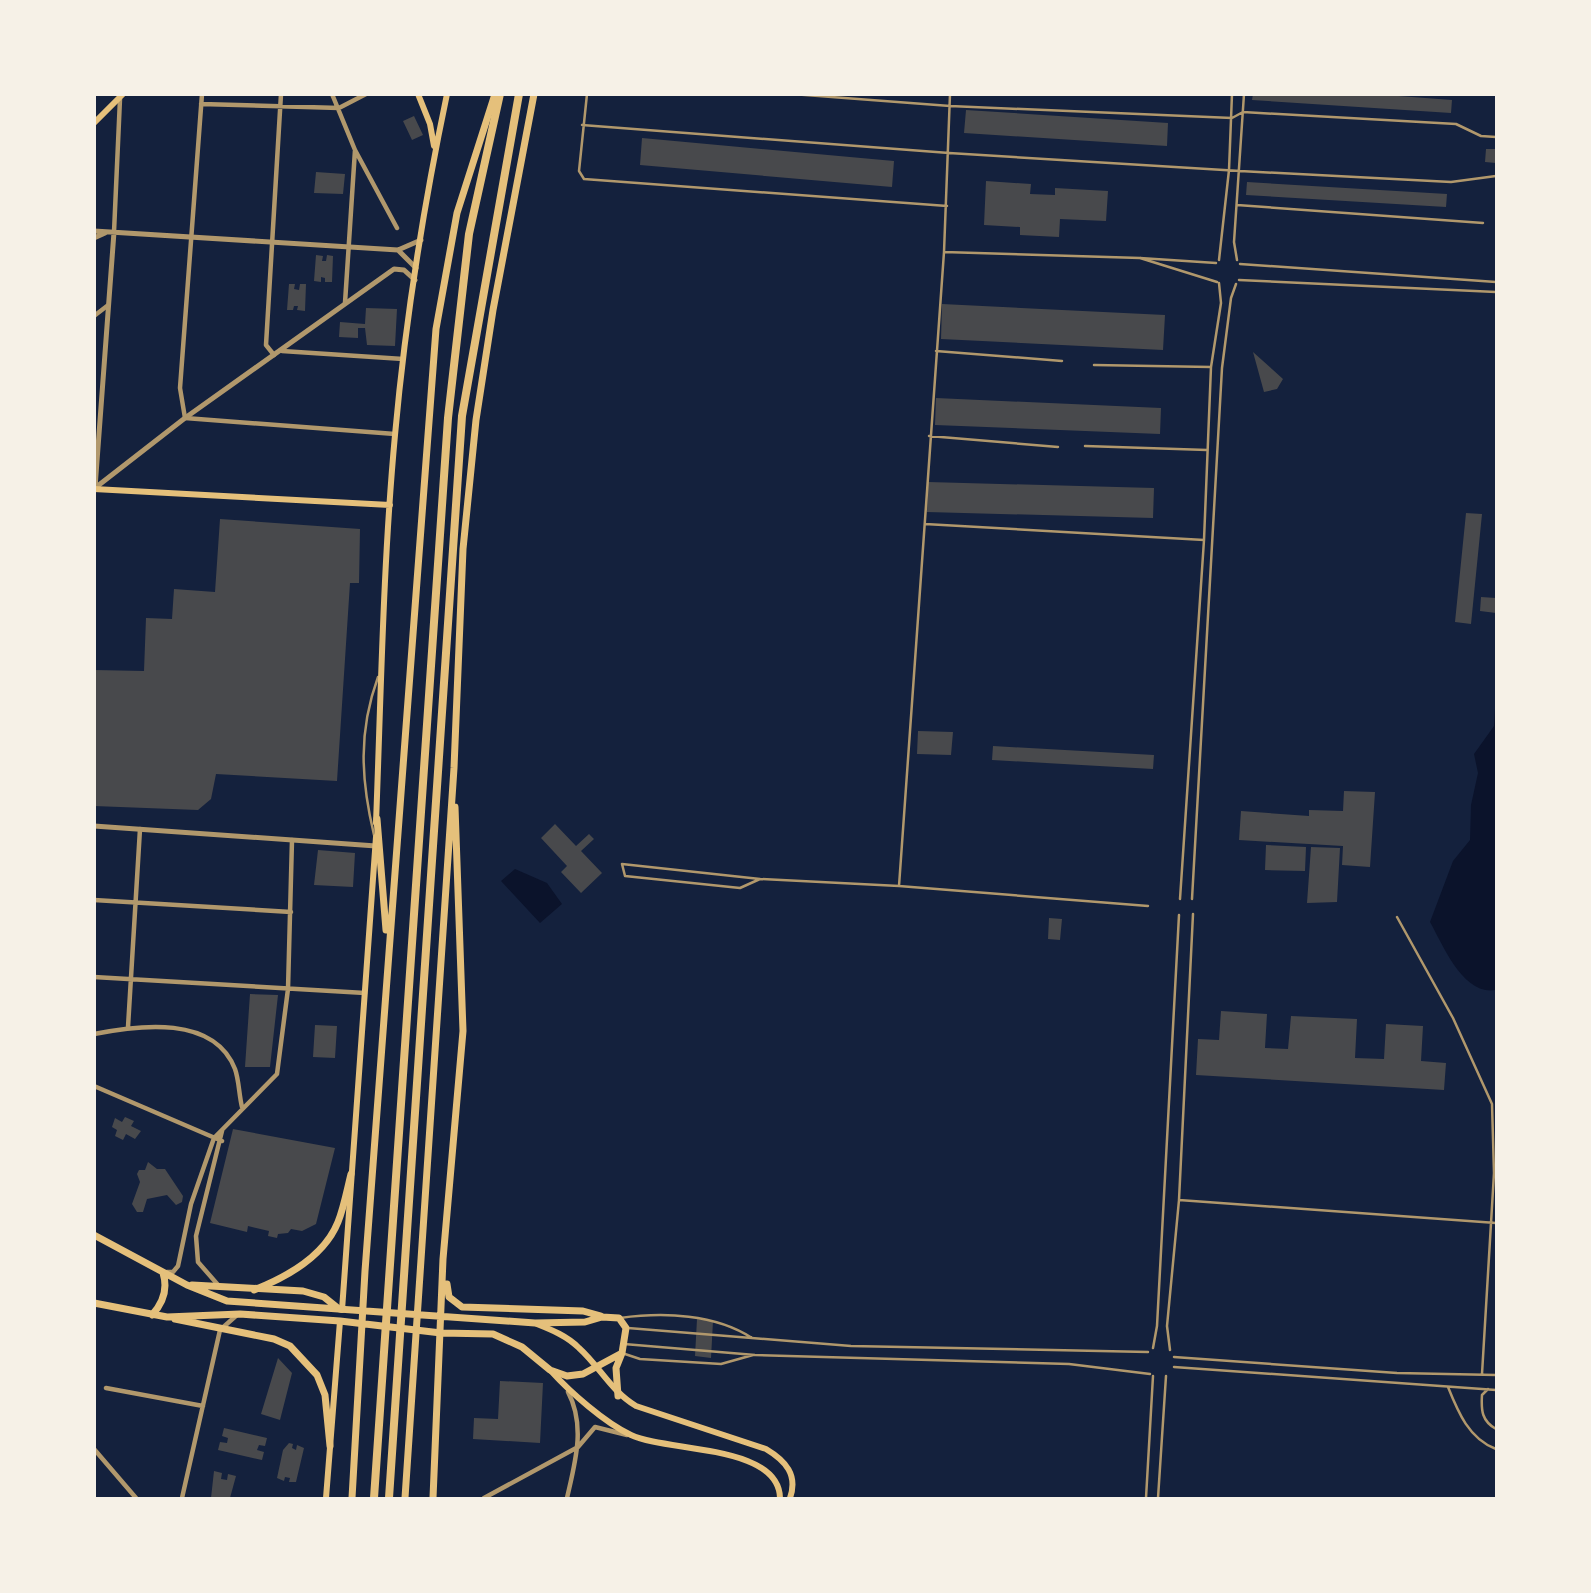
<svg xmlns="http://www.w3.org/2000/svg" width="1591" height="1593" viewBox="0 0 1591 1593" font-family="'Noto Serif',serif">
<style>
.water{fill:#0b132b}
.building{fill:#48494c}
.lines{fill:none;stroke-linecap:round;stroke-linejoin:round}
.service{stroke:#b1986c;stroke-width:2.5}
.minor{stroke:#b1986c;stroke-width:4.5}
.tertiary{stroke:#b1986c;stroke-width:5}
.secondary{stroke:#e5c07b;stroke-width:6}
.primary{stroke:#e5c07b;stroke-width:7}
.motorway{stroke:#e5c07b;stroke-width:8}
</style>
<rect width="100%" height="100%" fill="#14213d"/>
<!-- water -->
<path class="water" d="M1496 691V990C1463 996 1443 945 1430 922L1453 861 1470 840 1471 805 1478 773 1474 754 1494 726Z
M515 869 547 883 562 904 540 923 501 881Z"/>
<!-- building -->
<path class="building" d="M1253 94H1372L1452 100 1451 113 1252 100Z
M966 110 1168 123 1167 146 964 133Z
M414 116 423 135 412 140 403 121Z
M642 138 894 161 892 187 640 165Z
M1486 149H1496V163L1485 162Z
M316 172 345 174 343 194 314 193Z
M986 181 1031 184 1030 194 1055 195V188L1108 191 1106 221 1060 219 1059 237 1020 235V227L984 225Z
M1247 182 1447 194 1446 207 1246 195Z
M316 255 323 256 322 261H326L327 255 333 256 332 282H325V278L321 277V282L314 281Z
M289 284H295L294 289 299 290 300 284H306L305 311 297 310 298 306H294L293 310H287Z
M942 304 1165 315 1163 350 941 339Z
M366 308 397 309 395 346 367 345 365 328H358V338L339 337 340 322 365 324Z
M1253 352 1283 379 1277 389 1264 392Z
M936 398 1161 408 1160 434 935 425Z
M928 482 1154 488 1153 518 927 512Z
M1466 513 1482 514 1471 624 1455 622Z
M220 519 360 529 359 583H350L337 781 216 774 211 799 198 810 94 806V670L144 671 146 618 172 619 174 589 215 592Z
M1481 597 1496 598V613L1480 611Z
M918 731 953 732 951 755 917 754Z
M993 746 1154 755 1153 769 992 760Z
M1344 791 1375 792 1370 867 1342 865 1343 846 1239 840 1241 811 1309 816V810L1343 811Z
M555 824 576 846 589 834 594 839 581 851 602 873 581 893 561 872 567 866 541 838Z
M1266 845 1306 847 1305 871 1265 870Z
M1311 847 1340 848 1337 902 1307 903Z
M318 850 355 853 353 887 314 885Z
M1049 918 1062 919 1060 940 1048 939Z
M250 994 278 995 270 1067H245Z
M1221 1011 1267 1014 1265 1048 1288 1049 1291 1016 1357 1019 1355 1058 1384 1059 1386 1024 1423 1026 1421 1061 1446 1063 1444 1090 1196 1075 1198 1039 1219 1040Z
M315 1025 337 1026 335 1058 313 1057Z
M125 1117 134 1121 131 1126 141 1131 135 1139 126 1134 123 1140 115 1136 117 1130 112 1127 115 1118 122 1122Z
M233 1129 335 1148 316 1224 302 1231 291 1229 288 1233 278 1234 277 1238 268 1236 269 1231 248 1226 247 1232 210 1223Z
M148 1162 157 1169H165L183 1196 182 1202 176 1205 167 1195 147 1199 143 1212H137L132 1204 140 1182 137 1174 139 1170H145Z
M697 1319 713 1321 711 1358 695 1356Z
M278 1358 292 1373 280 1420 261 1414Z
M500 1381 543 1383 540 1443 473 1439 474 1418 498 1419Z
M224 1428 267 1438 265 1446 259 1445 257 1450 264 1452 262 1460 218 1450 220 1442 227 1443 228 1438 222 1436Z
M289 1443 293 1444 292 1448 296 1450 297 1445 304 1448 296 1482H289L290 1478 285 1477 284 1481 277 1478 283 1450Z
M214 1471 222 1473 221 1479 227 1480 228 1474 236 1476 230 1498H211Z"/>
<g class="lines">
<!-- service -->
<path class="service" d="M587 94 579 171 584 179 947 206
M792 94 950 106 1232 118 1243 112 1456 124 1481 136 1496 137
M582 125 949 153 1240 171 1451 182 1496 176
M1237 205 1483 223
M944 252 1140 258
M1219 260 1229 170 1232 94
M1237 260 1234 242 1244 94
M1216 263 1140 258 1217 282
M1240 264 1496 282
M1239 280 1496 292
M936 351 1062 361
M1094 365 1211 367
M929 436 1058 447
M1085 446 1207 450
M925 524 1204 540
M374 835C361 780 358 732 378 677
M760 879 740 888 625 876 622 864 760 879 899 886 1148 906
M899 886 944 252 950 94
M1180 899 1204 540 1211 367 1221 303 1219 283
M1192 899 1222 368 1231 298 1236 284
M1397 917 1453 1018 1492 1104 1494 1173 1482 1374
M1179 1200 1496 1223
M620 1318C664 1312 715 1314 752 1338
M628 1328 851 1346 1148 1352
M624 1344 755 1355 1069 1364 1150 1374
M1153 1348 1157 1326 1179 915
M1170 1350 1167 1326 1179 1200 1193 914
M622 1353 640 1359 721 1364 753 1355
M1174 1357 1397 1373 1496 1375
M1174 1367 1496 1390
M1448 1387C1458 1412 1469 1439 1496 1449
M1488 1389 1482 1395C1481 1411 1482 1421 1496 1429
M1146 1498 1153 1376
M1158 1498 1166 1376"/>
<!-- minor -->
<path class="minor" d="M202 94 180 388 185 418 395 434
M332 94 355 150 397 228
M201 104 339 108 366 94
M114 232 120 99
M345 303 355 150
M94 316 107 306
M282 351 403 359
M274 355 266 345 281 94
M94 900 291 912
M94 977 365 993
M128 1027 140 829
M94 1034C139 1025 214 1015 235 1069 239 1080 239 1095 242 1107
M94 1086 222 1141
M167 1272H173L178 1266 191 1204 214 1138 277 1074 288 989 292 840
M219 1286 198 1262 196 1236 222 1131
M106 1388 203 1406
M94 1449 136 1498
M182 1498 220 1330 237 1315
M484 1498 578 1447 595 1427 627 1435
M567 1498C575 1463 586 1426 568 1392"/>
<!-- tertiary -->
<path class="tertiary" d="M94 231 398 250 421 240
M94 238 105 233
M398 250 416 268
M95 488 185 418 394 269 404 270 415 280
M95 488 114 232
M94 826 376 846"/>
<!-- secondary -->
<path class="secondary" d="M418 94 430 124 434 146
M94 123 123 94
M94 489 390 505
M376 823C381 694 383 564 395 435 405 324 424 204 447 94
M342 1310 376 837
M537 1324C552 1330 567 1336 579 1348 600 1367 611 1391 636 1406L766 1449C786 1461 798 1475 790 1498
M551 1371C570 1392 605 1423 631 1435 666 1452 779 1444 780 1498
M326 1498 340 1321"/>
<!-- primary -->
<path class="primary" d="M377 819 386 930
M94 1235 187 1285 227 1301 535 1323 585 1322 602 1317 619 1318 626 1328 622 1353 583 1374 567 1376 550 1370 522 1347 493 1334 441 1333 340 1321 240 1314 167 1317 94 1303
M447 1284 449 1297 462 1307 583 1311 601 1316
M192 1285 303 1291 324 1297 339 1309
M254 1290C287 1277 324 1257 338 1222 344 1207 347 1190 351 1174
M152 1315C164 1302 168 1289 163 1273
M175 1319 274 1339 290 1346 317 1375 325 1395 330 1446
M618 1396 616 1368 622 1353
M352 1498 365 1271 436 329 457 213 495 94
M405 1498 454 768 463 549 476 420 493 310 534 94
M433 1498 443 1259 463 1031 455 807"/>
<!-- motorway -->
<path class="motorway" d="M374 1498 448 418 469 234 500 94
M389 1498 462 416 519 94"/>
</g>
<!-- border -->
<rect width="1591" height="1593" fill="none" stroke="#f6f1e7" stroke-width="192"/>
</svg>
